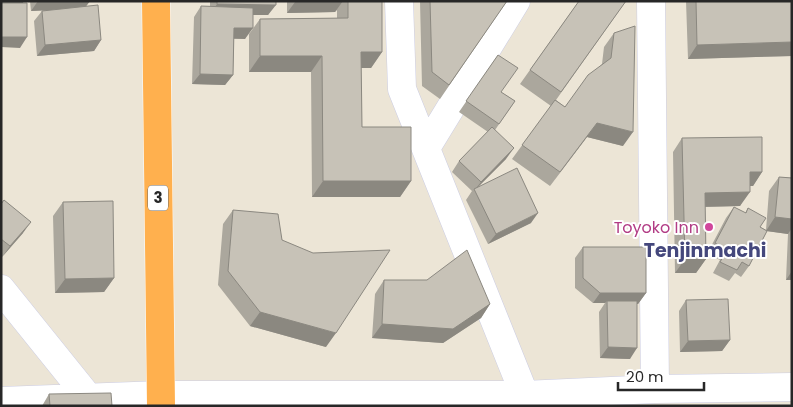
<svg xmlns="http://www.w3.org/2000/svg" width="793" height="407" viewBox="0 0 793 407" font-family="Poppins,sans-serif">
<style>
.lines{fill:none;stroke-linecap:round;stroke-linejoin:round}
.minor-casing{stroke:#cccde3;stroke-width:29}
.highway-casing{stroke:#fff;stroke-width:29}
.minor{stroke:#fff;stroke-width:28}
.highway{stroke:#ffb04e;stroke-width:28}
.wall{fill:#aba79d}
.shaded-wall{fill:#8b8880}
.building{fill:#c7c2b7;stroke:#8b8880}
.hotel-dot{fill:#d1479c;stroke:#fff;stroke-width:2}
.labels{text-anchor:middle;stroke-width:4;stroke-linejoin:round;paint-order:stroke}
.shield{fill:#fff;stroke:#686868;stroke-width:1}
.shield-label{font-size:15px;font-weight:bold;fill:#272727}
.hotel-label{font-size:16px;fill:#b23c85;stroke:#fff;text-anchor:end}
.quarter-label{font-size:19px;font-weight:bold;fill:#44477c;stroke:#fff}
</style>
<rect width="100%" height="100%" fill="#ece5d6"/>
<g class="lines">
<!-- minor casing -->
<g class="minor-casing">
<path id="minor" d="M399 1 402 89 529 406
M651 1 655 389
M426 148 516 1
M1 289 88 397
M1 401 161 395H524L655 389 792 387"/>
</g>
<!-- highway casing -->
<g class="highway-casing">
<path id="highway" d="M156 1 161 406"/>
</g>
<!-- minor -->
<use href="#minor" class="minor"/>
<!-- highway -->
<use href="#highway" class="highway"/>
</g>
<!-- wall -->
<path class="wall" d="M30 1H90L86 6 101 40 94 51 37 56 34 21 42 11 44 10 31 11Z
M210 1H276L268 15H253L245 39H234L233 75 225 85 192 84 194 17 201 6H210Z
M287 1H382V52L371 68H361L362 127 411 181 400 197H312L311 72H249V34L260 19 337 18V10L335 12 287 13Z
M420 1H507L440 99 422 86Z
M579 1H626L556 100 565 107 602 64 604 47 614 33 623 146 587 137 550 186 512 159 551 106 520 84Z
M686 1H792V56L688 59Z
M498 55 501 92 515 101 495 130 506 159 479 186 531 223 488 244 466 200 472 191 452 172 459 161 488 132 459 112Z
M682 138 762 172 753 186H750L740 206 705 207 706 259 696 273H675L673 152Z
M779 177 792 178V280H786L788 234 767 231 749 266 741 277 735 273 729 281 713 273 720 260 707 254 726 218 734 207 745 213 748 208 760 227 766 230 769 191Z
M63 202 114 278 104 292 55 293 53 216Z
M1 204 23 233 2 257 1 256Z
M233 210 282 240 326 347 250 326 218 285 223 224Z
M583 247 646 293 638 304H637L630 359 600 358 599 312 605 303H593L575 288V258Z
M384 280 490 304 481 318 443 343 372 338 375 294Z
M686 300 730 340 722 351 680 352 679 311Z
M49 394 112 406H42Z"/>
<!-- shaded-wall -->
<path class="shaded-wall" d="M1 1H24L20 8H1Z
M38 1H90L84 9 31 11Z
M343 1 335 12 287 13 295 2Z
M217 4 276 5 268 15H210Z
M234 28H253L245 39 226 38Z
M1 37H27L20 48 1 47Z
M101 40 94 51 37 56 45 45Z
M792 42V56L688 59 697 45Z
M361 52H382L371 68H350Z
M260 56H322L311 72H249Z
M200 74 233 75 225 85 192 84Z
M597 123 633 132 623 146 587 137 550 186Z
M514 148 506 159 473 192 481 182Z
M750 172H762L753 186H740Z
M323 181H411L400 197H312Z
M750 192 740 206 695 207 705 193Z
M538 213 531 223 488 244 496 234Z
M775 217 792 219V228L788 234 766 231Z
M31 222 23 233 2 257 10 246Z
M685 259H706L696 273H675Z
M792 271V280H786Z
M114 278 104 292 55 293 65 279Z
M600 293H646L638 304H607V301L605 303H593Z
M490 304 481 318 443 343 372 338 382 324Z
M260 312 336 333 326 347 250 326Z
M730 340 722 351 680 352 688 341Z
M608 347 637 348 630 359 600 358Z"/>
<!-- building -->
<path class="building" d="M217 1H276V5L217 4Z
M295 1H343L295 2Z
M348 1H382V52H361L362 127H411V181H323L322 56H260V19L348 18Z
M430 1H507L449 85 432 72Z
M579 1H626L561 92 530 70Z
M696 1H792V42L697 45Z
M1 3H27V37H1Z
M98 5 101 40 45 45 42 11Z
M201 6 253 8V28H234L233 75 200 74Z
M635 26 633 132 597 123 560 172 522 145 555 100 565 107 588 75 611 58 614 33Z
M498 55 518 68 501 92 515 101 499 124 466 101Z
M492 127 514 148 481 182 459 161Z
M762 137V172H750V192L705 193 706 259H685L682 138Z
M517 168 538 213 496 234 474 189Z
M779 177 792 178V219L775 217Z
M4 200 31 222 10 246 1 239V204Z
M113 201 114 278 65 279 63 202Z
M734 207 746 213 748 208 766 218 760 227 767 231 749 266 742 262 737 270 720 262 727 250 715 243Z
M233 210 278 214 282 240 313 253 390 250 336 333 260 312 228 271Z
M583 247H646V293H600L583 278Z
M467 250 490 304 453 329 382 324 384 280H427Z
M728 299 730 340 688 341 686 300Z
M607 301H637V348L608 347Z
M111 393 112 406H50L49 394Z"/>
<!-- markers -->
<circle class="hotel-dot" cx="709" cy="227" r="5"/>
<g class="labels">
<!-- shield labels -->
<rect class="shield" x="148" y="185.5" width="20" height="25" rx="4"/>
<g class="shield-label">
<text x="158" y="203">3</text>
</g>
<!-- hotel labels -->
<g class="hotel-label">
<text x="699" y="233">Toyoko Inn</text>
</g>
<!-- quarter labels -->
<g class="quarter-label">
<text x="705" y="257">Tenjinmachi</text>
</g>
</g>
<!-- border -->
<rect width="793" height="407" fill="none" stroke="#272727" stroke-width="5"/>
<!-- scale -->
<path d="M618 382v8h86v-8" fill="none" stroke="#272727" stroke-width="2.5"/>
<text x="626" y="382" font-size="15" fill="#272727" stroke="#ffffff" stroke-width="4" paint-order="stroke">20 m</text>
</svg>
